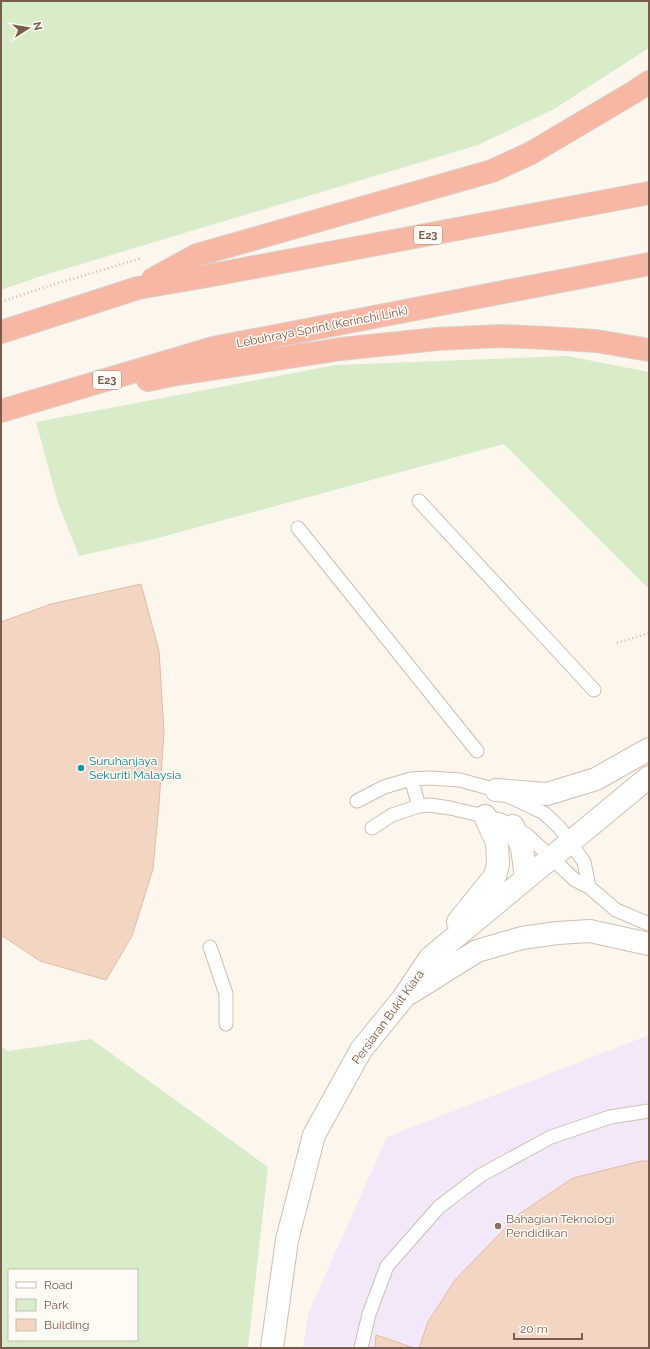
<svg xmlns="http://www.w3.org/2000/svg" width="650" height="1349" viewBox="0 0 650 1349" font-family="Raleway,sans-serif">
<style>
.education{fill:#f3e8fa}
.green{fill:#d8ecc9;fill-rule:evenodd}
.building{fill:#f3d5c3;stroke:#e6bba3}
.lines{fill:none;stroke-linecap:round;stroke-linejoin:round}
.service-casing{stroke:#d1beb0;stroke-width:15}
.tertiary-casing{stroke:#d1beb0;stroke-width:24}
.motorway-casing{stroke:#dad1cd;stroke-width:24}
.path{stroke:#d9b8a5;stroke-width:2.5;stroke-dasharray:1 3;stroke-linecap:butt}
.service{stroke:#fff;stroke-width:13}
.tertiary{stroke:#fff;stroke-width:22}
.motorway{stroke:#f7b7a3;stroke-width:22}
.culture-dot{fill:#0f9aa8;stroke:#fffaf3;stroke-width:1.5}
.education-dot{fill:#8d6e63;stroke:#fffaf3;stroke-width:1.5}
.labels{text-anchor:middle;stroke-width:3;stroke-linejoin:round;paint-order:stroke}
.shield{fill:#fffaf3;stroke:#a28b7f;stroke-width:1}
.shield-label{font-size:11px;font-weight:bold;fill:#7a5c4d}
.street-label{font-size:12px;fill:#7a5c4d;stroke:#fffaf3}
.culture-label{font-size:12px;fill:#0d838f;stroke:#fffaf3;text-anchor:start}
.education-label{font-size:12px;fill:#785e54;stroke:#fffaf3;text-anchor:start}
</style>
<rect width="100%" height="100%" fill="#fdf6ec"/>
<!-- education -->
<path class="education" d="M649 1035V1348H303L308 1314 387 1137Z"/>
<!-- green -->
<path class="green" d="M1 1H649V48L554 109 478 145 38 277 1 290Z
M567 356 649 372V589L504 444 154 539 79 556 58 503 36 422 336 365Z
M91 1039 268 1167 248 1348H1V1046L8 1051ZM9 1270H137V1340H9Z"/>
<!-- building -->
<path class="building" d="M141 584 159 651 164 732 159 804 153 869 132 936 106 980 40 961 1 935V622L51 604Z
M641 1161H649V1348H419L428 1322 455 1280 519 1214 573 1178Z
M376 1335 414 1348H375Z"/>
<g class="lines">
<!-- service casing -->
<g class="service-casing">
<path id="service" d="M419 501 594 690
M298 528 477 751
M411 779 419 806
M357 801 384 787 411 779 430 778 460 780 496 790 544 813 560 828 584 862 589 887
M372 828 392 815 419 806 430 805 450 808 501 820 527 835 575 880 589 887 616 910 649 924
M210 947 226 994V1024
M361 1348 369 1314 387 1266 439 1207 481 1175 551 1137 610 1117 649 1111"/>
</g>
<!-- tertiary casing -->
<g class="tertiary-casing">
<path id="tertiary" d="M496 790 547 794 596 779 649 749
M513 826 522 848 526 878
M458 922 495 876 498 864 497 843 485 816
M410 993 477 951 522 938 557 933 590 931 649 944
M272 1348 287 1240 314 1135 361 1050 404 997 430 958 649 777"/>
</g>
<!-- motorway casing -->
<g class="motorway-casing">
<path id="motorway" d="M153 279 197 255 492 171 531 153 634 92 649 82
M1 332 138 288 207 276 649 193
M148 380 172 375 341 349 437 339 500 336 547 338 596 341 649 350
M1 411 213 348 649 264"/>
</g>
<!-- path -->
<path class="path" d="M1 302 42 288 142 258
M617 643 649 633"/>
<!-- service -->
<use href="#service" class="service"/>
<!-- tertiary -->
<use href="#tertiary" class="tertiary"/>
<!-- motorway -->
<use href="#motorway" class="motorway"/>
</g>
<!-- markers -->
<circle class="culture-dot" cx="81" cy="768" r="4"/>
<circle class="education-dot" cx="498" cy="1226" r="4"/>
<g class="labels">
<!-- shield labels -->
<g class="shield">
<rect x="414" y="226" width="28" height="18" rx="3"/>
<rect x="93" y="371" width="28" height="18" rx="3"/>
</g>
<g class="shield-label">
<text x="428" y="239">E23</text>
<text x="107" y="384">E23</text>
</g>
<!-- street labels -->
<g class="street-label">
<text transform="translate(322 327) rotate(-11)" y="4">Lebuhraya Sprint (Kerinchi Link)</text>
<text transform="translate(388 1017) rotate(-54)" y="4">Persiaran Bukit Kiara</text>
</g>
<!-- culture labels -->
<g class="culture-label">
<text x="89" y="765">Suruhanjaya<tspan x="89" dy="14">Sekuriti Malaysia</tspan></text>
</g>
<!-- education labels -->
<g class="education-label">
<text x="506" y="1223">Bahagian Teknologi<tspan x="506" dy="14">Pendidikan</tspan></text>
</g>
</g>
<!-- border -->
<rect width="650" height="1349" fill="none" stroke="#7a5c4d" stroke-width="4"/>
<!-- legend -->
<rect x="8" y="1269" width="130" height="72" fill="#fffaf3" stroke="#cabbb1"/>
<rect x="16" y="1282" width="20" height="6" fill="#ffffff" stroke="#cabbb1"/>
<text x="44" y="1289" font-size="12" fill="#7a5c4d">Road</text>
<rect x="16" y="1299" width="20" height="12" fill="#d8ecc9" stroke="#cabbb1"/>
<text x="44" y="1309" font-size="12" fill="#7a5c4d">Park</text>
<rect x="16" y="1319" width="20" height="12" fill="#f3d5c3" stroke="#cabbb1"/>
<text x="44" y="1329" font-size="12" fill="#7a5c4d">Building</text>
<!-- north arrow -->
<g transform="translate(28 28) rotate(78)" stroke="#fffaf3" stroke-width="3" paint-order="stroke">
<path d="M0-3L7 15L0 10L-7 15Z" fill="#7a5c4d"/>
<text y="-6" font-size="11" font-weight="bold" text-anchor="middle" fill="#7a5c4d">N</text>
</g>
<!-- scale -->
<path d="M514 1333v6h68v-6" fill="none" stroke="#7a5c4d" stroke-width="2"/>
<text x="520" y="1333" font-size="12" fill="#7a5c4d" stroke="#fffaf3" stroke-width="3" paint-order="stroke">20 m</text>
</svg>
